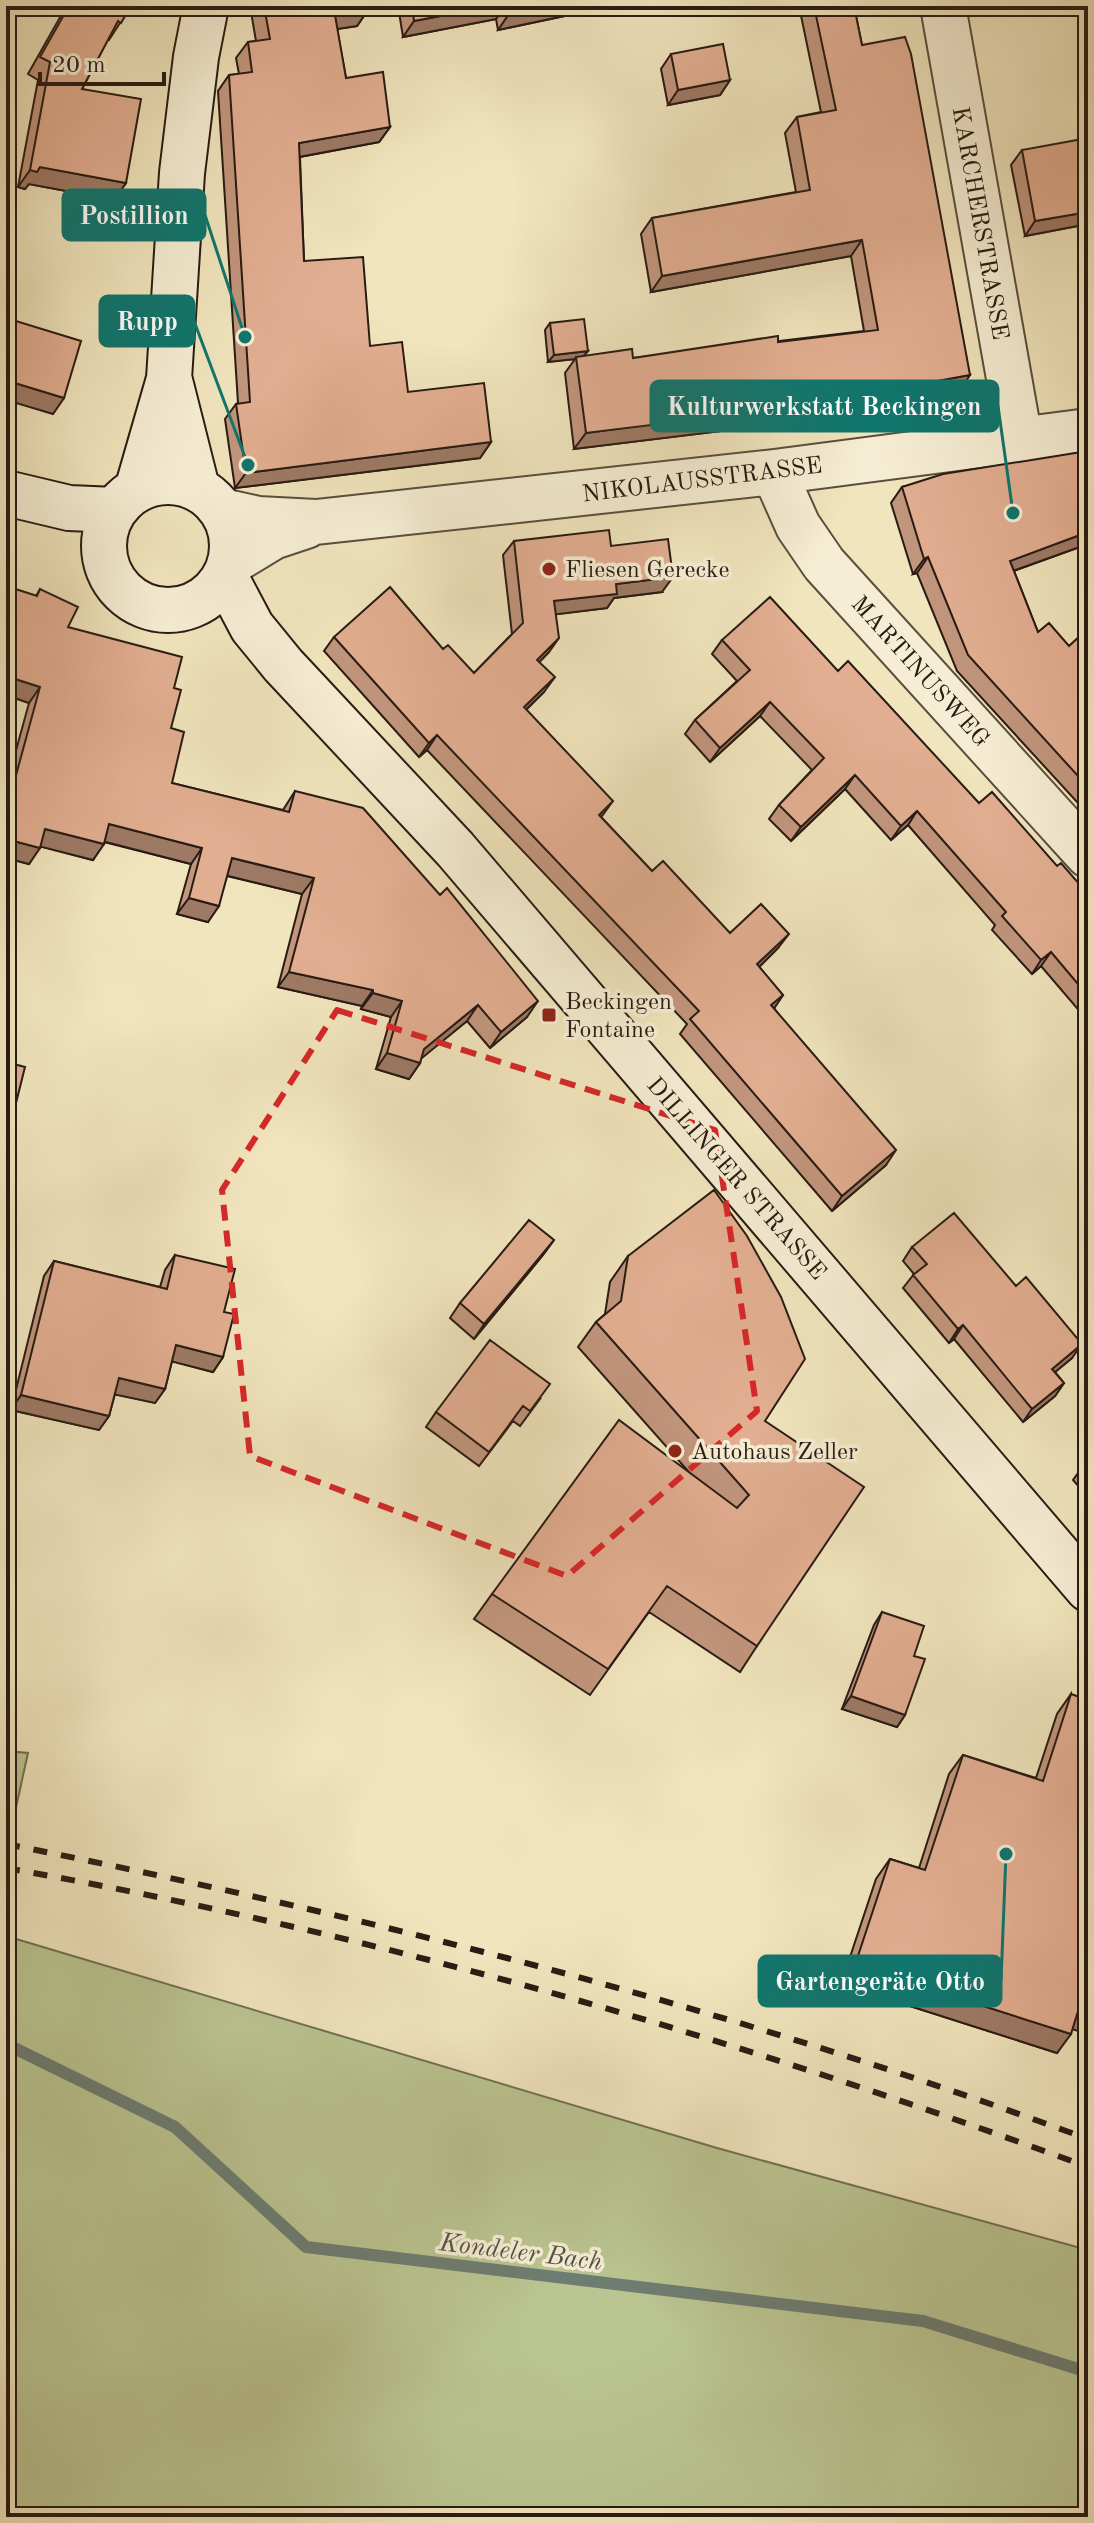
<svg xmlns="http://www.w3.org/2000/svg" width="1094" height="2523" viewBox="0 0 1094 2523" font-family="'Old Standard TT',serif">
<style>
.green{fill:#bac591;stroke:#717052;stroke-width:2}
.lines{fill:none;stroke-linecap:round;stroke-linejoin:round}
.stream{stroke:#6d7d72;stroke-width:12}
.street-casing{stroke:#5a4e3e;stroke-width:48}
.secondary-casing{stroke:#281b13;stroke-width:48}
.street{stroke:#f6eed4;stroke-width:44}
.secondary{stroke:#f6eed4;stroke-width:44}
.rail{stroke:#281b13;stroke-width:6;stroke-dasharray:14 14;stroke-linecap:butt}
.wall{fill:#c2967d;stroke:#281b13;stroke-width:2}
.shaded-wall{fill:#9e7a66;stroke:#281b13;stroke-width:2}
.building{fill:#e2ae91;stroke:#281b13;stroke-width:2}
.marked{fill:none;stroke:#d62828;stroke-width:6;stroke-dasharray:16 10;stroke-linejoin:round}
.poi-dot{fill:#8f2418;stroke:#f6eed4;stroke-width:3}
.labels{text-anchor:middle;stroke-width:7;stroke-linejoin:round;paint-order:stroke}
.street-label{font-size:24px;fill:#281b13;stroke:#f6eed4}
.poi-label{font-size:24px;fill:#281b13;stroke:#f6eed4;text-anchor:start}
.water-label{font-size:26px;font-style:italic;fill:#50544a;stroke:#f6eed4}
.leader{fill:none;stroke:#0f766e;stroke-width:3}
.callout-dot{fill:#0f766e;stroke:#f6eed4;stroke-width:3}
.callout{fill:#0f766e;stroke:#0f766e;stroke-width:3}
.callout-label{font-size:26px;text-anchor:middle;font-weight:bold;fill:#fff}
</style>
<rect width="100%" height="100%" fill="#f1e5bd"/>
<filter id="stains"><feTurbulence type="fractalNoise" baseFrequency=".0025" numOctaves="4"/><feColorMatrix values="0 0 0 0 .2 0 0 0 0 .09 0 0 0 0 .02 0 0 0 .5 -.17"/></filter>
<radialGradient id="worn" r=".72"><stop offset=".6" stop-color="#630" stop-opacity="0"/><stop offset="1" stop-color="#630" stop-opacity=".3"/></radialGradient>
<!-- green -->
<path class="green" d="M6 1751 28 1753 6 1853Z
M6 1936 717 2148 1088 2250V2517H6Z"/>
<g class="lines">
<!-- stream -->
<path class="stream" d="M6 2044 175 2127 306 2247 923 2321 1088 2372"/>
<!-- street casing -->
<g class="street-casing">
<path id="street" d="M943 6 1020 440
M774 472 798 526 824 564 1088 855
M222 511 258 519 316 522 774 472 1088 431
M230 563 273 537 306 526"/>
</g>
<!-- secondary casing -->
<g class="secondary-casing">
<path id="secondary" d="M170 381 197 488
M104 546a64 64 0 1 1 128 0a64 64 0 1 1-128 0Z
M137 490 169 379 182 173 196 57 206 6
M6 493 69 508 115 510
M225 576 252 627 283 665 455 849 1088 1589"/>
</g>
<!-- street -->
<use href="#street" class="street"/>
<!-- secondary -->
<use href="#secondary" class="secondary"/>
<!-- rail -->
<path class="rail" d="M6 1844C373 1917 736 2009 1088 2139
M6 1868C374 1933 738 2038 1088 2167"/>
</g>
<!-- wall -->
<path class="wall" d="M52 6H131L109 40 108 39 82 89 126 183 114 200 29 184 25 189 18 187 38 80 28 74 63 12Z
M250 6H367L368 10 357 26 337 29 346 78 390 127 379 142 300 157 304 261 370 346 408 392 491 442 480 458 235 488 225 419 236 404 238 403 218 91 229 75 239 74 236 58 248 42 256 41Z
M398 6H612L498 30 496 19 403 37Z
M799 6H854L862 45 959 392 848 411 845 416 574 449 565 373 575 359 548 362 545 330 550 323 588 351 584 356 633 358 864 331 851 256 651 292 641 234 652 218 796 192 785 133 797 117 821 112Z
M671 54 730 80 720 95 668 105 661 69Z
M1022 150 1088 224 1025 236 1011 165Z
M1088 451V544L1014 571 1038 632 1069 646 1088 641V814L957 671 917 573 913 574 891 503 902 487Z
M514 541 611 546 662 592 614 598 607 608 556 614 549 652 539 662 544 692 526 710 601 817 652 871 730 933 778 948 759 967 783 995 774 1008 886 1165 832 1211 680 1034 687 1024 427 750 419 757 324 651 334 637 443 649 474 673 512 634 503 555Z
M6 586 36 596 40 589 68 627 174 688 171 728 172 783 283 810 295 791 527 1017 490 1048 467 1021 421 1058 420 1063 409 1079 376 1069 391 1017 361 1009 362 1006 278 987 302 894 227 876 208 922 177 914 191 864 104 842 93 860 40 846 29 864 6 858V787L29 703 6 695Z
M722 640 838 671 979 803 1057 866 1088 894V1021L1041 966 1032 974 992 930 995 925 908 825 891 840 845 789 791 841 769 819 779 805 812 770 760 716 710 762 685 734 695 720 737 681 712 654Z
M554 1240 543 1255 474 1339 450 1318 460 1303Z
M912 1247 1072 1358 1055 1372 1064 1383 1055 1396 1023 1422 954 1339 949 1343 903 1288 914 1274 903 1261Z
M175 1255 224 1312 223 1357 213 1372 172 1361 165 1389 155 1403 115 1394 109 1416 99 1430 11 1410 44 1276 54 1261 160 1287 165 1270Z
M628 1256 765 1421 757 1646 740 1672 649 1612 590 1695 474 1619 492 1594 688 1471 578 1347 596 1322 605 1314 610 1282Z
M540 1399 520 1426 513 1421 479 1466 426 1427 436 1412Z
M1088 1461V1497L1073 1480 1084 1465Z
M882 1612 914 1656 905 1715 897 1727 842 1709 874 1625Z
M1071 1694 1072 2029 1057 2053 841 1984 876 1879 890 1859 919 1868 949 1774 963 1755 1036 1778 1057 1714Z"/>
<!-- shaded-wall -->
<path class="shaded-wall" d="M493 6H505L496 19 403 37 414 21Z
M548 6H612L498 30 509 14Z
M368 10 357 26 324 31 335 15Z
M730 80 720 95 668 105 678 90Z
M390 127 379 142 288 159 299 143Z
M40 167 126 183 114 200 29 184 25 189 18 187 30 170Z
M1088 212V224L1025 236 1035 221Z
M862 240 851 256 651 292 662 276Z
M588 351 582 358 576 357 575 359 548 362 554 355Z
M970 375 959 392 848 411 845 416 574 449 586 433 855 396Z
M15 383 64 398 53 414 6 400Z
M491 442 480 458 235 488 246 473Z
M1088 532V544L999 576 1010 561Z
M928 557 917 573 913 574 924 559Z
M673 577 662 592 614 598 607 608 543 616 554 601 616 584Z
M559 638 549 652 527 675 537 660Z
M6 676 40 687 29 703 6 695Z
M555 677 544 692 513 722 524 707Z
M770 702 760 716 710 762 720 748Z
M437 735 427 750 419 757 429 743Z
M855 775 845 789 791 841 801 827Z
M613 801 602 816 589 829 599 815Z
M917 811 908 825 891 840 901 826Z
M109 824 202 848 191 864 98 840Z
M45 829 104 844 93 860 34 845Z
M6 839 40 848 29 864 6 858Z
M232 858 314 878 302 894 220 874Z
M189 898 219 906 208 922 177 914Z
M789 934 778 948 747 979 757 964Z
M1051 952 1041 966 1032 974 1041 960Z
M289 972 373 990 362 1006 278 987Z
M373 993 402 1001 391 1017 361 1009Z
M783 995 773 1010 771 1005Z
M538 1001 527 1017 490 1048 501 1032Z
M478 1005 467 1021 417 1062 420 1063 409 1079 376 1069 387 1053 424 1049Z
M6 1109 14 1111 6 1123Z
M896 1150 886 1165 832 1211 842 1196Z
M554 1240 543 1255 474 1339 484 1324Z
M963 1325 954 1339 949 1343 958 1329Z
M1082 1344 1072 1358 1043 1382 1052 1369Z
M176 1345 223 1357 213 1372 166 1360Z
M119 1378 165 1389 155 1403 108 1393Z
M1064 1383 1055 1396 1023 1422 1032 1409Z
M21 1395 109 1416 99 1430 11 1410Z
M851 1696 905 1715 897 1727 842 1709Z
M855 1965 1071 2034 1057 2053 841 1984Z
M1079 2008 1088 2010V2034L1065 2027Z"/>
<!-- building -->
<path class="building" d="M69 6H131L121 23 118 21 82 89 141 99 126 183 40 167 37 172 30 170 50 62 40 57Z
M264 6H367L368 10 335 15 346 78 383 72 390 127 299 143 304 261 363 257 370 346 402 342 408 392 484 383 491 442 246 473 236 404 250 402 229 75 252 72 248 42 270 39Z
M412 6H493L414 21Z
M508 6H548L509 14Z
M814 6H854L862 45 905 37 911 54 970 375 855 396 856 400 586 433 576 357 632 349 633 358 778 336V342L878 330 862 240 662 276 652 218 810 190 797 117 836 110Z
M723 44 730 80 678 90 671 54Z
M1088 138V212L1035 221 1022 150Z
M6 318 81 341 64 398 15 383 6 420Z
M584 319 588 351 554 355 550 323Z
M1088 451V532L1010 561 1038 632 1049 623 1069 646 1082 634 1088 641V787L968 655 928 557 924 559 902 487 943 474Z
M609 530 611 546 668 539 673 577 616 584 617 594 554 601 559 638 537 660 555 677 524 707 613 801 599 815 652 871 663 861 730 933 761 904 789 934 757 964 783 995 771 1005 896 1150 842 1196 690 1019 699 1011 437 735 429 743 334 637 390 587 443 649 448 645 474 673 523 623 514 541Z
M6 586 37 596 40 589 78 607 68 627 182 657 174 688 181 690 171 728 184 732 172 783 289 812 295 791 363 808 440 895 447 888 538 1001 501 1032 478 1005 424 1049 420 1063 387 1053 402 1001 373 993V990L289 972 314 878 232 858 219 906 189 898 202 848 109 824 104 844 45 829 40 848 6 839V812L40 687 6 676Z
M770 597 838 671 848 661 979 803 992 792 1057 866 1061 863 1088 894V996L1051 952 1041 960 1002 916 1006 912 917 811 901 826 855 775 801 827 779 805 824 758 770 702 720 748 695 720 750 670 722 640Z
M6 1062 25 1067 14 1111 6 1109Z
M714 1190 747 1236 781 1297 805 1359 765 1421 864 1487 757 1646 667 1586 608 1669 492 1594 619 1420 737 1508 749 1495 596 1322 621 1301 628 1256Z
M954 1213 1016 1286 1026 1277 1082 1344 1052 1369 1064 1383 1032 1409 963 1325 958 1329 913 1275 927 1264 912 1247Z
M529 1220 554 1240 484 1324 460 1303Z
M175 1255 235 1269 224 1312 234 1314 223 1357 176 1345 165 1389 119 1378 109 1416 21 1395 54 1261 167 1289Z
M490 1340 550 1384 530 1411 523 1406 489 1452 436 1412Z
M1088 1461V1470L1084 1465Z
M882 1612 924 1626 914 1656 925 1659 905 1715 851 1696Z
M1071 1694 1088 1700V2010L1079 2008 1071 2034 855 1965 890 1859 925 1870 963 1755 1043 1781Z"/>
<!-- marked area -->
<path class="marked" d="M337 1010 715 1130 757 1411 567 1576 250 1456 222 1190Z"/>
<!-- markers -->
<g class="poi-dot">
<circle cx="549" cy="569" r="8"/>
<rect x="541" y="1007" width="16" height="16" rx="4"/>
<circle cx="675" cy="1451" r="8"/>
</g>
<g class="labels">
<!-- street labels -->
<g class="street-label">
<text transform="translate(981 223) rotate(80)" y="8">KARCHERSTRASSE</text>
<text transform="translate(702 479) rotate(-7)" y="8">NIKOLAUSSTRASSE</text>
<text transform="translate(921 671) rotate(48)" y="8">MARTINUSWEG</text>
<text transform="translate(737 1178) rotate(49)" y="8">DILLINGER STRASSE</text>
</g>
<!-- poi labels -->
<g class="poi-label">
<text x="565" y="577">Fliesen Gerecke</text>
<text x="565" y="1009">Beckingen<tspan x="565" dy="28">Fontaine</tspan></text>
<text x="691" y="1459">Autohaus Zeller</text>
</g>
<!-- water labels -->
<g class="water-label">
<text transform="translate(521 2251) rotate(7)" y="9">Kondeler Bach</text>
</g>
</g>
<!-- callouts -->
<path class="leader" d="M245 337L205 215M248 465L194 321M1013 513L998 406M1006 1854L1001 1981"/>
<g class="callout-dot">
<circle cx="245" cy="337" r="8"/>
<circle cx="248" cy="465" r="8"/>
<circle cx="1013" cy="513" r="8"/>
<circle cx="1006" cy="1854" r="8"/>
</g>
<g class="callout">
<rect x="63" y="190" width="142" height="50" rx="8"/>
<rect x="100" y="296" width="94" height="50" rx="8"/>
<rect x="651" y="381" width="347" height="50" rx="8"/>
<rect x="759" y="1956" width="242" height="50" rx="8"/>
</g>
<g class="callout-label">
<text x="134" y="224">Postillion</text>
<text x="147" y="330">Rupp</text>
<text x="824" y="415">Kulturwerkstatt Beckingen</text>
<text x="880" y="1990">Gartengeräte Otto</text>
</g>
<!-- margin -->
<rect width="1094" height="2523" fill="none" stroke="#f1e5bd" stroke-width="32"/>
<rect x="8" y="8" width="1078" height="2507" fill="none" stroke="#281b13" stroke-width="4"/>
<rect x="16" y="16" width="1062" height="2491" fill="none" stroke="#281b13" stroke-width="2"/>
<!-- scale -->
<path d="M40 72v12h124v-12" fill="none" stroke="#281b13" stroke-width="4"/>
<text x="52" y="72" font-size="24" fill="#281b13" stroke="#f6eed4" stroke-width="6" paint-order="stroke">20 m</text>
<rect width="100%" height="100%" filter="url(#stains)"/>
<rect width="100%" height="100%" fill="url(#worn)"/>
</svg>
